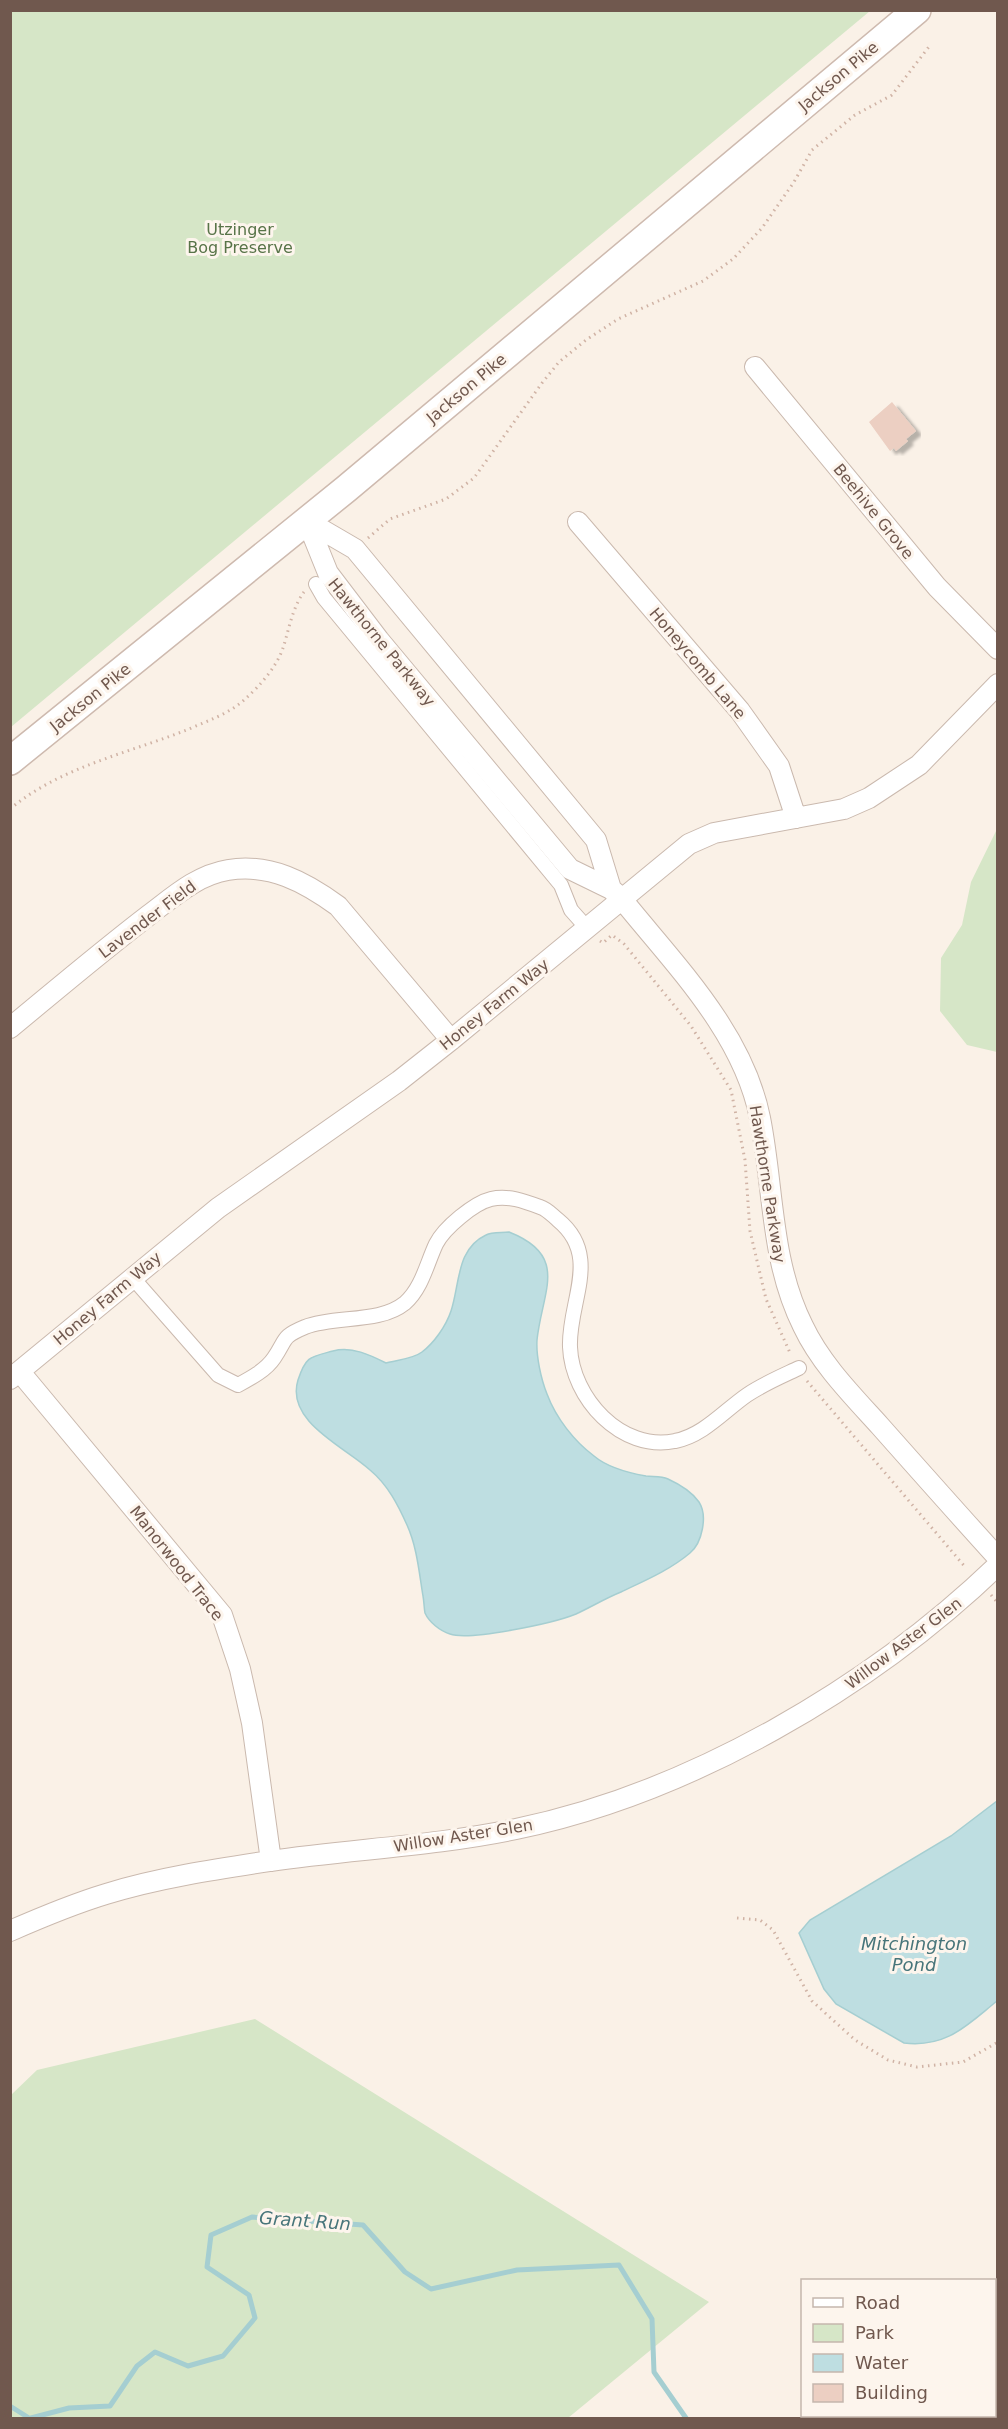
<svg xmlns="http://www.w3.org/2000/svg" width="1008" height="2429" viewBox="0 0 1008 2429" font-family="'DejaVu Sans',sans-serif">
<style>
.green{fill:#d6e6c7}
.water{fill:#bedee1;stroke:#a5ced1;stroke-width:1.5}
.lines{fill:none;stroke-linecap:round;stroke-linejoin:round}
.stream{stroke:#a5ced1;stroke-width:5}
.building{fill:#eccfc2;filter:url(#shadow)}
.pedestrian-casing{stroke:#cab9ae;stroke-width:16}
.minor-casing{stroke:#cab9ae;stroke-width:22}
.secondary-casing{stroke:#cebaaf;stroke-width:30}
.path{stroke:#d0b3a5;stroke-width:3;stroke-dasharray:1.5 4.5;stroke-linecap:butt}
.pedestrian{stroke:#fff;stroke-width:14}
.minor{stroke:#fff;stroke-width:20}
.secondary{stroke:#fff;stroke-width:27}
.labels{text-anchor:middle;stroke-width:6;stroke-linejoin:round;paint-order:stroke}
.street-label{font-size:16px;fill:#70584e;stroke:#fdf5ed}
.park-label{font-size:16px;fill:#587448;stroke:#fdf5ed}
.water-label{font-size:18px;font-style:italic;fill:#47757a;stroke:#fdf5ed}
</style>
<defs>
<filter id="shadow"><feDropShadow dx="6" dy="4" stdDeviation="1.5" flood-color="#0004"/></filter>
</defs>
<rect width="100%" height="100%" fill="#faf1e7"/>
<!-- green -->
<path class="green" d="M11 10H870V11L11 727Z
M997 829V1052L967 1045 940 1011 941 958 962 925 971 882Z
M255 2019 709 2302 568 2418H11V2095L37 2070Z"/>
<!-- water -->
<path class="water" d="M509 1232C570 1256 542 1291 537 1340 536 1356 541 1379 547 1394 556 1418 574 1441 594 1456 607 1467 629 1473 646 1476 653 1477 661 1476 668 1479 679 1484 692 1492 699 1502 708 1516 702 1543 690 1553 670 1570 644 1581 621 1592 606 1598 591 1607 576 1614 554 1623 470 1641 450 1634 440 1631 429 1622 425 1613 424 1608 424 1601 423 1596 419 1572 417 1547 407 1525 398 1505 388 1485 370 1470 347 1448 285 1422 298 1380 306 1356 310 1357 333 1351 352 1346 370 1355 386 1363 397 1360 413 1359 422 1352 434 1343 446 1326 451 1311 460 1284 456 1249 486 1235 492 1232 502 1233 509 1232Z
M997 1801V2001C967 2025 947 2048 904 2043L836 2004 824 1989 799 1933 810 1920 951 1836Z"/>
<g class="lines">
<!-- stream -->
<path class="stream" d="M10 2406 29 2418
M31 2418 69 2408 110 2406 137 2366 155 2352 188 2366 223 2356 255 2318 249 2295 207 2267 211 2235 252 2217 363 2225 405 2272 431 2289 517 2270 619 2265 652 2319 654 2372 686 2418"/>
</g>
<!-- building -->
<path class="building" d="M892 402 916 431 906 439 908 441 896 451 894 448 890 451 869 422Z"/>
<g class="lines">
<!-- pedestrian casing -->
<g class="pedestrian-casing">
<path id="pedestrian" d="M316 584 324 598 561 885 571 910 587 928
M132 1277 218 1375 238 1385C251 1378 266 1370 274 1358 287 1339 281 1337 305 1327 336 1315 379 1324 405 1303 422 1288 427 1263 436 1244 444 1228 474 1203 491 1199 508 1195 524 1201 540 1207 547 1209 552 1215 558 1220 602 1256 568 1302 570 1347 572 1398 621 1452 675 1441 703 1436 725 1410 747 1395 763 1384 782 1376 799 1368"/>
</g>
<!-- minor casing -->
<g class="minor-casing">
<path id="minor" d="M755 367 937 587 998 649
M307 521 328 573 379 640 570 869 611 889 621 898C674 964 743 1032 760 1118 774 1188 770 1260 803 1326 821 1364 852 1395 880 1426 919 1470 958 1514 998 1558
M307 521 355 549 596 840 611 889
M578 522 740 711 779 766 796 818
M10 1028C56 990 102 951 149 915 173 897 197 875 228 870 270 863 305 882 338 906L451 1040
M20 1372 222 1615 240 1669 252 1723 271 1861
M10 1379 218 1208 399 1081 451 1040 689 844 714 833 844 809 869 798 919 765 998 684
M10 1931C42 1917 73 1904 106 1894 157 1878 217 1869 270 1861 352 1849 435 1846 516 1829 690 1793 870 1688 998 1565"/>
</g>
<!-- secondary casing -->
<g class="secondary-casing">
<path id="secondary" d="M10 761 346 489 917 10"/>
</g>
<!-- path -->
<path class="path" d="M368 538 390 519 446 499 474 478 542 383 559 362 586 340 618 319 703 281 733 259 762 228 794 182 812 150 855 115 892 95 931 44
M10 809C60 767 129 753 189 729 209 720 229 714 245 699 260 686 277 666 283 648 289 630 292 608 304 592
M600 941 603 943 612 935 624 944 691 1026 731 1090 745 1160 750 1231 766 1299 791 1355
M807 1381 966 1568
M991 1595 998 1603
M737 1918 760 1920 773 1930 812 2001 855 2040 888 2060 917 2067 963 2062 998 2042"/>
<!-- pedestrian -->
<use href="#pedestrian" class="pedestrian"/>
<!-- minor -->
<use href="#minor" class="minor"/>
<!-- secondary -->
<use href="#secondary" class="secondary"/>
</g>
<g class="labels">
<!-- street labels -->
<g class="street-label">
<text transform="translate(838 76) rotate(-40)" y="6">Jackson Pike</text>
<text transform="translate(466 388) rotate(-40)" y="6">Jackson Pike</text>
<text transform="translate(874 511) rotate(51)" y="6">Beehive Grove</text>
<text transform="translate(382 642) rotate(51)" y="6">Hawthorne Parkway</text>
<text transform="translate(698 663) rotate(50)" y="6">Honeycomb Lane</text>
<text transform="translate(90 697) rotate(-39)" y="6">Jackson Pike</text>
<text transform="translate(147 919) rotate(-37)" y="6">Lavender Field</text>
<text transform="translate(494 1004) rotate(-39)" y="6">Honey Farm Way</text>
<text transform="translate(768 1184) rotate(81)" y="6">Hawthorne Parkway</text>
<text transform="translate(107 1298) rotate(-40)" y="6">Honey Farm Way</text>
<text transform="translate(177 1563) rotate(52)" y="6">Manorwood Trace</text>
<text transform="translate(903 1643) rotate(-37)" y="6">Willow Aster Glen</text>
<text transform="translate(463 1835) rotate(-9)" y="6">Willow Aster Glen</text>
</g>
<!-- park labels -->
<g class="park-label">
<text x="240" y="235">Utzinger<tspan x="240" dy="18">Bog Preserve</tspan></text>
</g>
<!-- water labels -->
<g class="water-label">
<text x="914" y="1950">Mitchington<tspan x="914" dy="21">Pond</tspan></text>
<text transform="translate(305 2221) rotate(4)" y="6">Grant Run</text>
</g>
</g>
<!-- border -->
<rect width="1008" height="2429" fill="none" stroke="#70584e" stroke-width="24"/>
<!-- legend -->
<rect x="801" y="2279" width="195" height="138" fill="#fdf5ed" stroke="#c5b6ad" stroke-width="1.5"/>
<rect x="813" y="2298" width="30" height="9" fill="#ffffff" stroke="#c5b6ad" stroke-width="1.5"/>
<text x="855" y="2309" font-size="18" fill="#70584e">Road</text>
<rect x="813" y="2324" width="30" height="18" fill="#d6e6c7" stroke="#c5b6ad" stroke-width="1.5"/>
<text x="855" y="2339" font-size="18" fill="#70584e">Park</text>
<rect x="813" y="2354" width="30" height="18" fill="#bedee1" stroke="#c5b6ad" stroke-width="1.5"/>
<text x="855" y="2369" font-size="18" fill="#70584e">Water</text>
<rect x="813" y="2384" width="30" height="18" fill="#eccfc2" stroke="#c5b6ad" stroke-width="1.5"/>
<text x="855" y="2399" font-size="18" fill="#70584e">Building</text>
</svg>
